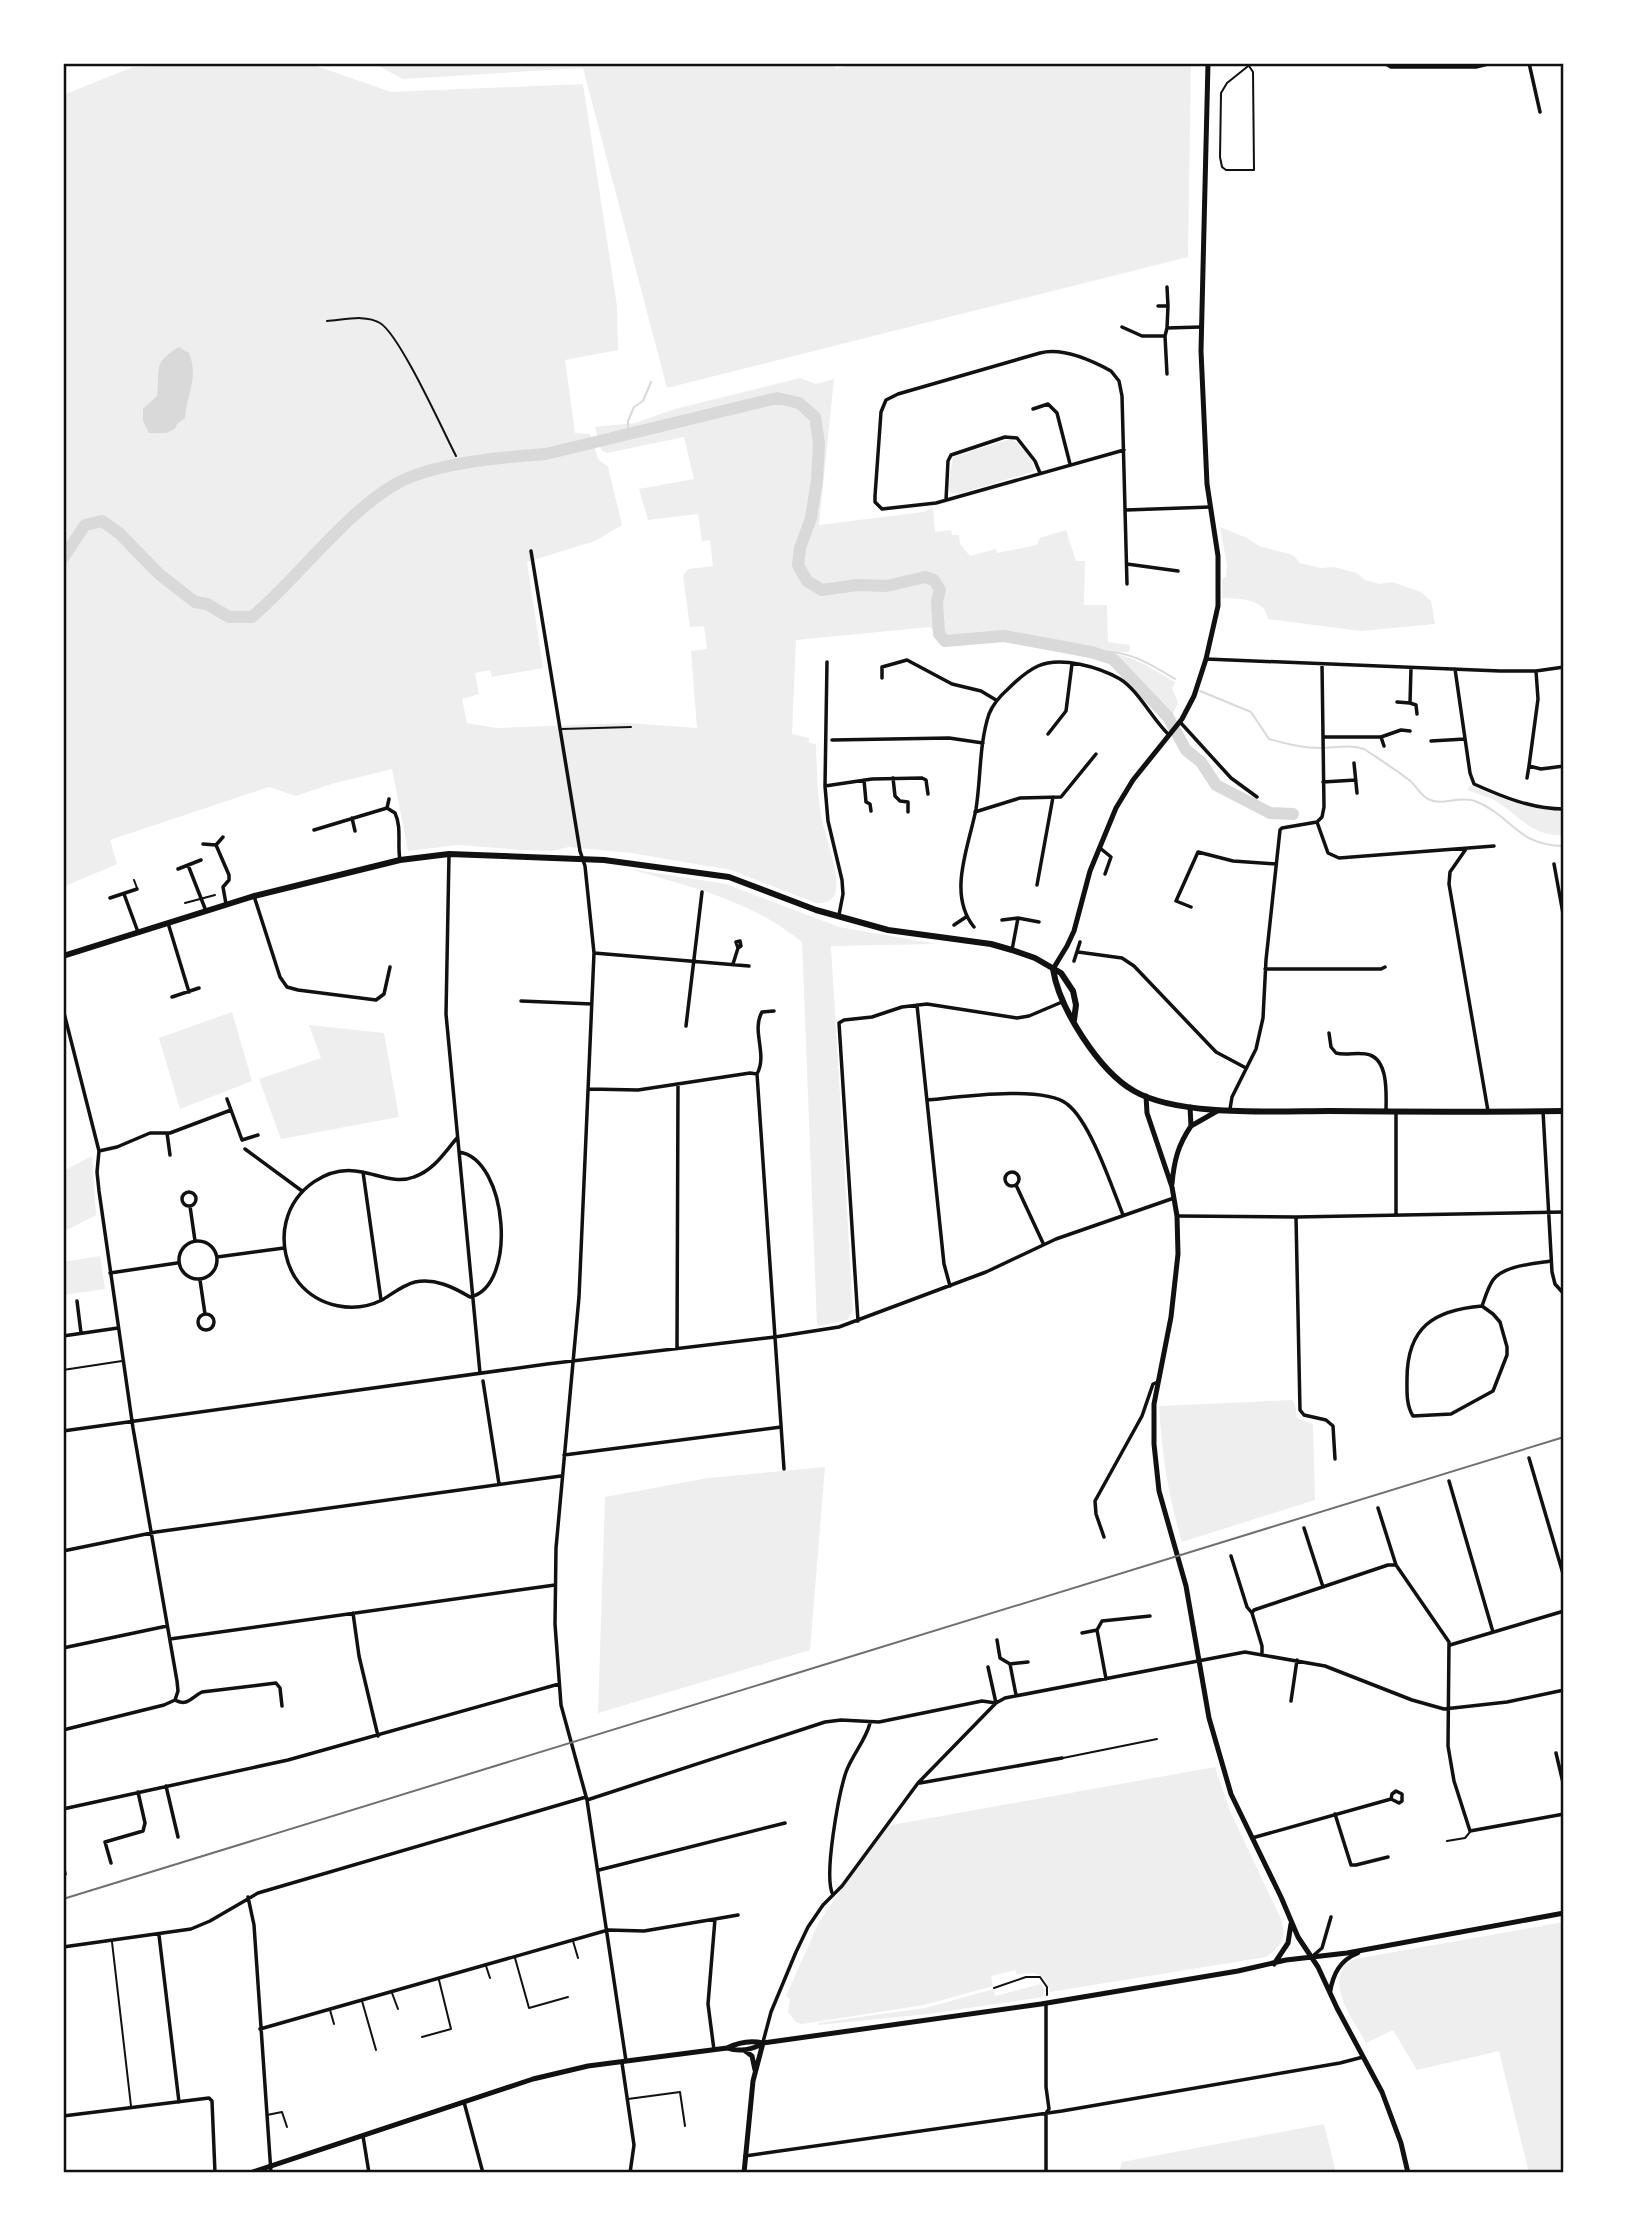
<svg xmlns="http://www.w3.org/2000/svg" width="1627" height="2236" viewBox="0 0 1627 2236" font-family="Manrope,sans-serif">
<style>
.green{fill:#eee}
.water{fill:#d9d9d9}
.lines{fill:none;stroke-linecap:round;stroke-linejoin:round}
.stream{stroke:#d9d9d9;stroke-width:2}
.river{stroke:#d9d9d9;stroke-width:12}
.service{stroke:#111;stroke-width:2}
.minor{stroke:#111;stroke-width:3.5}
.tertiary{stroke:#111;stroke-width:4.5}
.secondary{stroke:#111;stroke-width:5}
.trunk{stroke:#111;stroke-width:6}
.rail{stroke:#707070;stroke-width:2}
.neatline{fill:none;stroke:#111;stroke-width:2.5}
</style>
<rect width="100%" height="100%" fill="#fff"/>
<!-- green -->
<path class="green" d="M240 63H308L391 92 583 84 617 306 618 350 565 360 575 433 590 434 598 459 608 467 622 525 595 541 527 562 543 668 492 677 490 670 475 673 479 694 462 699 467 723 497 728 626 723 697 728 691 651 707 649 704 626 690 627 683 576 688 569 713 566 710 540 702 541 698 514 648 520 639 489 694 479 684 437 607 453 601 450 595 427 635 423 675 409 800 378 816 384 834 379 819 525 923 512 933 508 935 532 951 530 952 535H959L960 544 970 556 996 549 997 553 1037 545 1040 538 1066 530 1076 561H1085L1084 605H1107L1108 642 1130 645 1129 652H1091L1004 636 945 641 930 627 796 640 792 734 809 738V743L816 744C817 770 817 795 822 820 826 839 839 871 836 890 835 901 826 903 816 903L731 870 631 853 569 847 552 851 522 850 458 845 408 851 392 769 331 784 296 796 269 787 110 840 117 864 63 887V95L133 67Z
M373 63H833L836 69 854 63H1191L1188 257 667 388 583 68 403 79Z
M1011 439C1020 443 1033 458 1034 469L1032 472 958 494 950 492 948 485 953 457Z
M1220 527 1247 538 1259 546 1293 555 1300 563 1321 568 1334 567 1357 573 1365 580 1380 584 1392 582 1421 592 1431 601 1435 624 1361 631 1268 619C1265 598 1239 599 1222 598V579L1226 577 1227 565Z
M1106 654C1134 654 1152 669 1175 682L1172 689 1178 702 1172 716 1139 684 1119 658Z
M1470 785C1503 799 1527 810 1564 810V835C1529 836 1522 816 1494 800 1486 796 1476 793 1467 790Z
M630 869 726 884 839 927 937 944 831 946 853 1311 847 1320 817 1326 802 942C748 899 693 888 630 869Z
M232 1012 252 1081 180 1109 159 1038Z
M309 1025 384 1033 399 1117 281 1139 259 1079 321 1058Z
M92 1156 96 1215 63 1232V1171Z
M100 1256 105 1289 63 1295V1262Z
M1292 1400 1295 1404 1297 1418 1313 1424 1315 1500 1182 1542C1168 1496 1162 1454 1159 1406Z
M825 1467 810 1650 598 1713 605 1497 708 1478Z
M1215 1767 1230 1811 1281 1919C1287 1939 1282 1945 1266 1957L1050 1992C1045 1972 1035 1971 1017 1975L1015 1970 991 1976 993 1986 924 2005 802 2024 796 2022 788 2012 790 1999 786 1996 819 1922 886 1826Z
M1564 1922V2173H1529L1499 2051 1417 2070 1393 2030 1366 2043C1354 2020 1329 1991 1344 1965L1355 1959Z
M1041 1984 1045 1989 1043 1997 928 2014 818 2025V2023L925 2008 994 1989 995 1996Z
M1324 2124 1336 2173H1119L1122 2162Z"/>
<!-- water -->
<path class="water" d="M179 347 189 353C199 379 187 392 185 418L177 424 175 429 166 433H149L143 421V409L157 396C161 368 151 364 179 347Z"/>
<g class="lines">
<!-- stream -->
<path class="stream" d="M628 435V421L634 407 643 401 651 382
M1091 652C1126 649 1146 661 1175 679
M1200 691 1251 712 1269 739C1286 744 1302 748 1319 748 1334 748 1350 744 1364 749 1379 759 1395 769 1409 780 1416 785 1420 795 1428 799 1443 807 1458 795 1475 801 1513 816 1515 845 1564 846"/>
<!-- river -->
<path class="river" d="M63 558 85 525 102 521 119 533 159 574 195 602 207 604 229 617H252C299 577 341 517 394 485 431 463 503 457 546 454L777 398 799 403 815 417 819 443 817 480 811 518 800 548 798 565 807 581 822 590 857 585 887 586 925 577 934 580 940 590 937 601 939 634 945 641 1004 636 1091 652 1113 659 1168 717 1186 750 1201 762 1216 785 1270 813 1293 814"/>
<!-- service -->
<path class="service" d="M1249 66 1253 72 1254 170H1226L1222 167 1220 157 1221 93 1227 83 1252 63
M327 321C343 320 366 314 380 323 400 335 443 431 456 456
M562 729 631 727
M134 880 137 888
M185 903 215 895
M63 1370 122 1361
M1063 1758 1157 1739
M1447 1841 1465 1838 1470 1832
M573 1941 578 1958
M112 1942 131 2106
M515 1958 529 2008 568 1997
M486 1966 490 1978
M994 1988 1026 1977H1040L1047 1987V1995
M392 1993 398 2009
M362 2001 376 2050
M330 2010 334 2024
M422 2037 451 2029 439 1980
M628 2099 680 2092 685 2126
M267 2115 282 2112 287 2127"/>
<!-- minor -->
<path class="minor" d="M1384 63 1391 67H1476L1492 63
M1529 63 1540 112
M1167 287 1168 306
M1158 306H1168L1167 328 1201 327
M1122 327 1142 336H1165
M1167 328 1165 336 1167 374
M1033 409 1048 404 1057 413 1070 464
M1124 450 936 503 882 509 875 502V496L881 412 886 400 898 394 1040 353C1063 347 1091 360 1111 371L1119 381 1122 396 1127 584
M946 500 948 461 951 455 1005 437 1017 438 1035 461 1040 473
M1126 510 1210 507
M531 551 580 851 585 866 594 953 579 1297 556 1548 555 1624 561 1705 587 1800 626 2061
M1127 564 1178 571
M1206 659 1500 671H1536L1564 667
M827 662 825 786 828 821 842 880 843 894 839 915
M1455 669 1470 773 1474 784C1503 797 1532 809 1564 809
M1536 671 1538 699 1529 766 1541 769 1564 766
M882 678V667L907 660 952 684 981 691 996 700
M1397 702 1410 703
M1410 703 1411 668
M1410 703 1416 705 1417 714
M1180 722 1231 778 1257 797
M1048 734 1066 711 1072 664
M1323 737H1381L1401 730 1410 731
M1381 737 1384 746
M832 740 949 738 983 743
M1431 741 1465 739
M1354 763 1357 793
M893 778 895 796 900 801 908 802V812
M1527 778 1529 766
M864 780 866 802 870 804 871 811
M1323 782 1356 780
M825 786 872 779 922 778 926 780 928 794
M389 799 387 808 395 813C402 828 397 844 400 860
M975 812 1020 798 1061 797 1096 754
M352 818 355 831
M1317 822 1328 853 1339 858 1494 846
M1317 822 1322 817 1324 807 1322 664
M314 830 387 808
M223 837 216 845 229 875V880L223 887 226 904
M203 844 216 845
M1100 848 1111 857 1105 874
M1466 849 1450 872 1449 884 1488 1111
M449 855 446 1014 480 1373
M1554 864 1564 919
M188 865 206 911
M178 869 201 860
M1037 885 1053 797
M124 894 138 932
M254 896 280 977 287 987 298 990 376 1000 384 994 390 967
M110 898 137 889
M1191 907 1176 901 1198 852 1233 861 1276 864
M1002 920 1018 918 1039 922
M168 923 189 992
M954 925 966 917
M974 927C947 894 969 846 976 809 981 778 979 744 989 714 993 704 1000 696 1008 689 1016 681 1027 671 1038 666 1061 656 1099 667 1120 679 1138 690 1153 720 1169 735
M1012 950 1018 918
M1078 952 1122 958 1134 966 1216 1052 1246 1068
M594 953 749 966
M1074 961 1080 942
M733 964 738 948 736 942 740 941 741 946 738 948
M1265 969H1381L1385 967
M172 997 199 988
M521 1001 592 1004
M917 1005 944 1264 950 1286
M63 1009 99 1151 97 1172 99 1191 133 1428 177 1681 178 1691 175 1700
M686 1026 702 892
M1329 1033 1331 1047 1336 1053C1346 1056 1360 1051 1370 1055 1389 1062 1386 1096 1386 1112
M757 1074 784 1469
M757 1074C768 1054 751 1031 762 1012L774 1011
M589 1089 638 1090 750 1073 757 1074
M227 1099 242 1140 258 1135
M928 1100C959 1097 1044 1085 1067 1104 1090 1121 1112 1187 1123 1215
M1230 1109 1232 1097 1256 1049 1263 1018 1266 960 1280 830 1282 828 1317 822
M1543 1111 1552 1272 1555 1284 1564 1294
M1396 1112V1214
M167 1133 170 1155
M457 1138C444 1153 434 1170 414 1177 397 1184 379 1175 362 1172 328 1164 294 1189 286 1222 281 1242 286 1267 299 1283 319 1307 354 1314 382 1300 392 1294 403 1285 415 1282 435 1278 453 1287 470 1297 518 1287 508 1159 459 1152
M245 1149 302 1191
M99 1151 117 1147 150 1133H170L231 1110
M1005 1179a7 7 0 1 1 14 0a7 7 0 1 1-14 0Z
M363 1172 381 1300
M1016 1185 1043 1243
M182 1199a7 7 0 1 1 14 0a7 7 0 1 1-14 0Z
M190 1206 195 1241
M1178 1216 1296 1217 1564 1212
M1296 1217 1300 1410 1304 1415 1326 1420 1333 1426 1335 1459
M179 1260a19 19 0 1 1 38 0a19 19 0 1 1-38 0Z
M217 1257 284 1248
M110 1273 177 1263
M200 1280 205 1314
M77 1301 81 1333
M1482 1306 1493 1314 1500 1322 1507 1347V1355L1493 1391 1451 1414 1413 1416C1406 1405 1407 1391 1407 1379 1407 1327 1434 1310 1482 1306 1485 1298 1488 1287 1493 1280 1504 1265 1534 1264 1551 1261
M198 1322a8 8 0 1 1 16 0a8 8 0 1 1-16 0Z
M858 1321 839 1023 844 1020 872 1017 902 1007 927 1004 1017 1018 1029 1016 1062 1002
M63 1336 118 1328
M677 1348 678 1084
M483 1381 499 1484
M63 1431 547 1364 775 1337 839 1327 986 1272 1056 1239 1174 1198
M564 1455 781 1427
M1529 1458 1564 1577
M1449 1481 1493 1632
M1378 1508 1396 1565
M1304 1528 1323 1587
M1104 1537 1096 1514 1095 1501 1142 1416 1153 1384 1158 1382
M63 1551 156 1532 561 1476
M1231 1556 1247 1607 1252 1613
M353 1613 359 1656 378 1736
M1082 1633 1097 1630
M170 1639 555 1585
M997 1640 1000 1658 1010 1664
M1450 1645 1564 1611
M63 1648 167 1626
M1262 1653V1646L1252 1613 1254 1610 1388 1565H1396L1449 1642 1448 1746 1454 1781 1470 1831 1564 1814
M988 1667 996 1703
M1106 1679 1097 1630 1102 1621 1150 1616
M1016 1695 1010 1664 1028 1662
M175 1700C187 1707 192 1697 202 1692L276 1683 280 1688 282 1706
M1291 1701 1297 1660
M63 1730 164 1705 175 1700
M1556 1753 1564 1787
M920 1783 1062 1758
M166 1786 178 1837
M587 1800 825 1722 841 1720 879 1722 982 1701 996 1703
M63 1809 288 1760 559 1684
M1335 1814 1351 1865H1356L1388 1857
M1252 1838 1391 1799 1392 1794 1396 1791 1402 1794V1801L1399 1803 1391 1799
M111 1863 105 1842 143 1831 145 1823 138 1792
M63 1865 65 1874
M599 1870 785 1823
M833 1895C823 1877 839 1793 846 1772 852 1755 866 1740 870 1723
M248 1897 254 1925 271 2173
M715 1919 738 1915
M159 1935 179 2102
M63 1947 191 1929 210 1921 258 1893 586 1797
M1314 1955 1322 1948 1331 1917
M260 2029 608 1930 644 1931 715 1919 708 2004 714 2050
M763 2042 771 2012 796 1952 808 1927 823 1905 842 1886 918 1783 996 1703 1005 1698 1245 1652 1325 1666 1412 1700 1444 1709 1507 1702 1564 1690
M622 2063 634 2145 630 2173
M464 2102 483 2173
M63 2116 209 2098 212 2101 215 2173
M363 2136 369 2173
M745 2156 1062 2111 1340 2063 1363 2057
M1046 2173V2113L1049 2109 1046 2087V2003"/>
<!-- tertiary -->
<path class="tertiary" d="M1330 1992C1333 1974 1340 1960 1358 1953"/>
<!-- secondary -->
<path class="secondary" d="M1053 969 1067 946 1074 931 1090 871 1116 808 1133 780 1182 719 1194 696 1206 659 1218 606V556L1207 484 1201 351 1208 63
M1146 1096 1147 1113 1172 1187 1177 1216 1178 1254 1171 1317 1154 1404V1444L1159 1491 1186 1586 1209 1718 1231 1794 1281 1897 1298 1937 1318 1967 1337 2008 1382 2092 1401 2143 1408 2173
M1191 1126 1219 1110
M1172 1184C1174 1161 1178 1145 1191 1126L1190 1107
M1274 1964 1288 1943 1291 1924
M727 2048C739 2052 753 2050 763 2043
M744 2050 752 2056 755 2070
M250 2173 533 2079 588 2066 727 2048C739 2042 750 2040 763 2043L1041 2004 1238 1971 1286 1960 1347 1953 1564 1913
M744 2173 753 2081 763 2043"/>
<!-- trunk -->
<path class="trunk" d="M63 956 254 896 400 860 449 854 604 860 729 877 816 910 888 930 991 944 1012 950 1035 958 1061 973 1073 991 1076 1005 1074 1020
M1053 969C1059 1008 1099 1071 1134 1091 1179 1117 1276 1111 1329 1111 1407 1112 1486 1112 1564 1111"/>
<!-- rail -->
<path class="rail" d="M63 1899 1564 1437"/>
</g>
<!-- border -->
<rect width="1627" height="2236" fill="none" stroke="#ffffff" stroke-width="130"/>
<rect x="65" y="65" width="1497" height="2106" class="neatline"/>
</svg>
